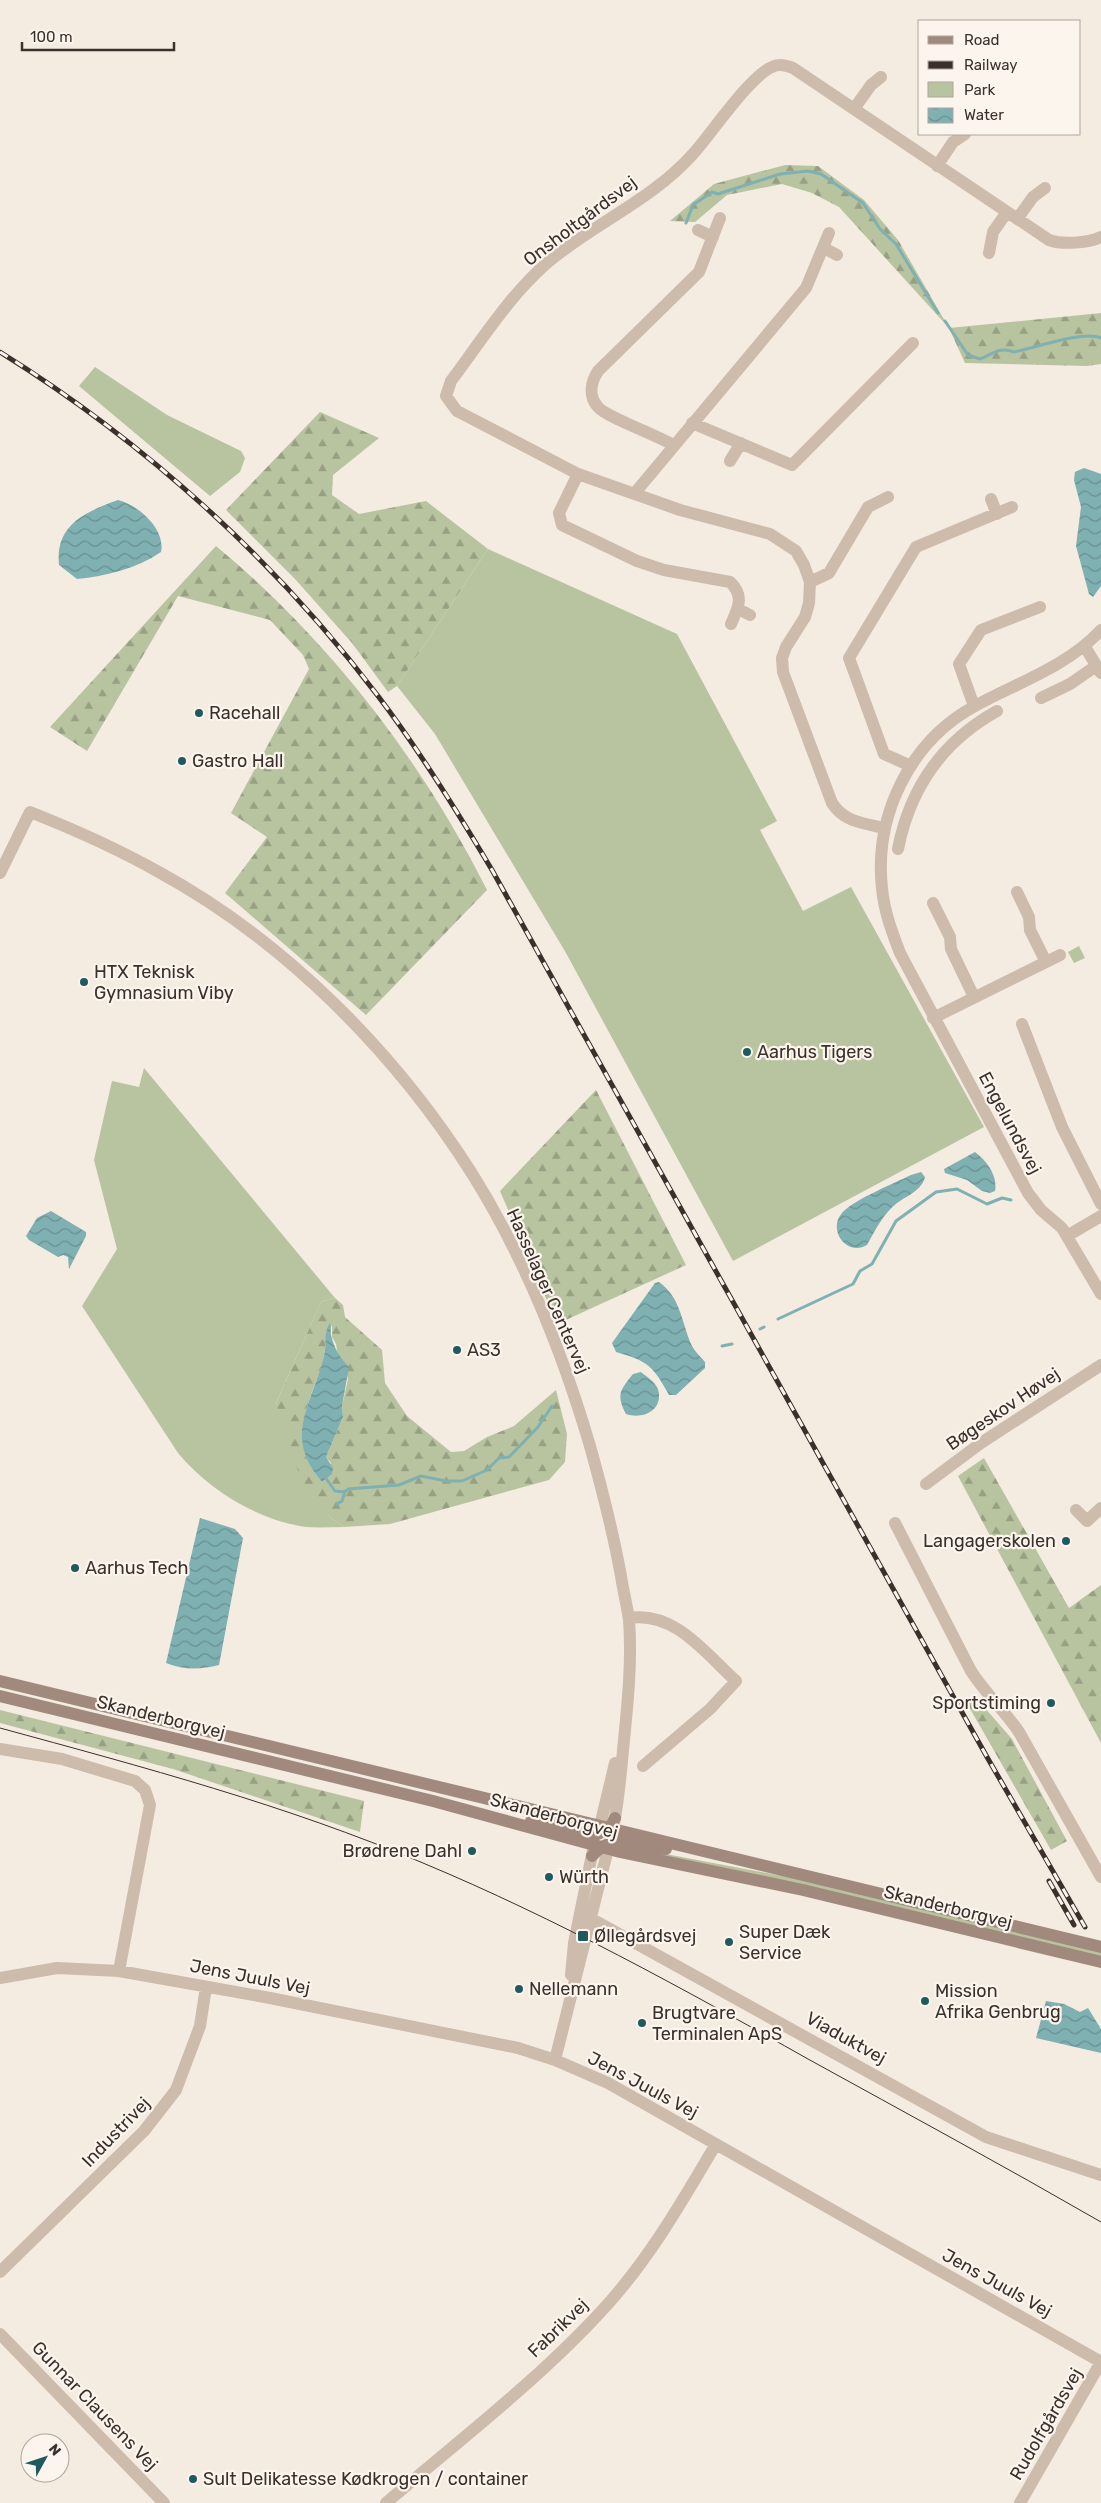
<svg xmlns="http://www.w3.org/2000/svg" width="1101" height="2503" viewBox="0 0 1101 2503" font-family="Rubik,sans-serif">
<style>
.green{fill:#b8c4a0}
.forest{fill:url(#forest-firs);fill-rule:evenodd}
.water{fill:url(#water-waves)}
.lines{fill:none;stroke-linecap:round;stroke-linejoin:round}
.stream{stroke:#7fb0b2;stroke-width:3}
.minor{stroke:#cdbbac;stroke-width:12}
.secondary{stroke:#a18a7d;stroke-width:12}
.tram{stroke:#3b302b;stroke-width:1}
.rail-casing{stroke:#3b302b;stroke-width:5}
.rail{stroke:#fbf5ee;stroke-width:3;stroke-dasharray:9;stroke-linecap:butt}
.poi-dot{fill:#1f5a5e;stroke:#fbf5ee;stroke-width:2}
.labels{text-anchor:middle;stroke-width:4.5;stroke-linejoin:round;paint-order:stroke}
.street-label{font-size:18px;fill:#3b302b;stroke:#fbf5ee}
.poi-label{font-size:18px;fill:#3b302b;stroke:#fbf5ee;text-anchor:start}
</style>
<defs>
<pattern id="forest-firs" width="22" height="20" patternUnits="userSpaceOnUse" patternTransform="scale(1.25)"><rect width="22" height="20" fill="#b8c4a0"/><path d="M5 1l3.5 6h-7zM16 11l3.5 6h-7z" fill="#97a083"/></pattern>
<pattern id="water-waves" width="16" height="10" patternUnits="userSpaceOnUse" patternTransform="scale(1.25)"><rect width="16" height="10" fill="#7fb0b2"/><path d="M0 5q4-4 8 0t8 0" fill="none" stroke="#699091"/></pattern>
</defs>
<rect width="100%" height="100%" fill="#f4ebe1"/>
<!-- green -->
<path class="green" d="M95 367 167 415 241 451 245 458 240 472 210 496 79 386Z
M488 549 677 634 777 821 760 830 803 911 851 887 984 1127 733 1261 566 953 435 734 397 686Z
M1079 946 1085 958 1074 963 1068 952Z
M144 1068 335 1298 321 1302 276 1403 329 1516 344 1527C331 1527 318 1528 306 1527 257 1520 209 1490 178 1453L82 1306 117 1249 94 1160 112 1081 139 1087Z
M639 1849 788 1877 1101 1952V1957L639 1850Z"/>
<!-- forest -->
<path class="forest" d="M785 165 818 166 864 200 898 240 949 328 1101 313V364L1087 366 965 363 949 328 839 207 812 193 782 184 727 195 695 222 670 221 714 184Z
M320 412 379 438 333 475 332 495 359 514 426 501 488 549 397 686 388 692 352 643 295 579 226 510Z
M216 546C329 640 421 759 487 890L366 1015 225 893 267 837 231 813 309 669 303 655 270 620 178 596 87 751 50 727Z
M596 1090 686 1265 557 1324 500 1191Z
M335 1298 343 1305 345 1317 382 1350 385 1383 407 1416 451 1452 464 1451 487 1437 514 1426 556 1390 567 1434 565 1462 549 1480 390 1524 344 1527 329 1516 301 1480 276 1403 321 1302ZM332 1325V1337L336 1344 338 1356 343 1361 348 1379 342 1406 343 1417 326 1457 331 1463 322 1482C285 1439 309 1406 323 1361 327 1347 323 1335 332 1325Z
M984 1458 1069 1608 1101 1585V1743L958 1476Z
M977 1699 1012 1739 1067 1841 1051 1850 965 1700Z
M0 1710 364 1801 360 1832 173 1769 0 1723Z"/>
<!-- water -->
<path class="water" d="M1084 468 1101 474V586L1093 597 1089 594 1076 546 1081 507 1074 480 1075 472Z
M118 500C138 505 166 529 161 552 136 569 106 576 77 579L59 565C55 525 85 512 118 500Z
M975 1152C987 1161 998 1176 995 1191L990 1193 982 1191 967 1180 945 1173 944 1169Z
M921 1172 925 1177C922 1190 907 1196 897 1203 883 1214 876 1229 867 1245 847 1257 827 1230 842 1213 853 1200 895 1183 911 1175Z
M51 1211 86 1232V1236L69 1269 68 1257 63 1255 58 1257 29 1240 26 1236 37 1218Z
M659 1282C681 1298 681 1321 691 1344 694 1351 701 1357 705 1362V1368L676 1395H669C653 1366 648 1361 616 1352L612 1343 655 1283Z
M330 1323C332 1327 330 1331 331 1335 334 1348 340 1358 349 1367L342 1406 343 1417 326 1457 333 1468 332 1474 322 1482C282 1436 312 1405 324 1356 327 1344 323 1333 330 1323Z
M641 1372C647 1377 655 1382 658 1389 664 1410 643 1420 626 1414 616 1395 620 1390 633 1374Z
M200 1518 235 1529 243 1538 219 1665C200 1670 184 1670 166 1663Z
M1046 2001 1064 2004 1080 2012 1088 2008 1101 2029V2053L1036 2038Z"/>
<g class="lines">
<!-- stream -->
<path class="stream" d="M686 223 693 205 712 192 718 194 780 174 808 171 821 174 863 203 880 229 896 244 938 313
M945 321 968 355 980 359C993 354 1000 346 1014 352 1035 348 1083 330 1101 338
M778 1319 853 1284 860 1271 872 1264 896 1221 936 1192 957 1189 987 1204 1002 1198 1011 1200
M760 1329 764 1327
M722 1346 732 1344
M325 1477 335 1491 345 1492 348 1489 399 1485 421 1476 446 1481H462L487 1470 499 1458 509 1457 538 1427 552 1406
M337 1504 342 1501 345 1491"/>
<!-- minor -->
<path class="minor" d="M854 109 871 85 881 77
M937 166 953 142 965 134
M1017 219 1033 197 1045 188
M698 230 713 237
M824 248 837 255
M989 253 993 232 1007 212
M692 423 792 465 913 343
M673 445C657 435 606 417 598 407 588 396 591 382 598 371L699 272 720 218
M730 461 741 443
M578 474 559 513 562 525 637 561 664 570 730 582C745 596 738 608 731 624
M634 494 806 288 829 233
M991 499 997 514
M810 582 829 573 868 507 888 497
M738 609 750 615
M1101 630C1066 667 1019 682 975 706 910 741 874 816 882 888 884 911 892 932 900 953L1028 1193 1041 1210 1062 1228 1101 1294
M1085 647 1101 673
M1041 698 1070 684 1096 666
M974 706 959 664 981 630 1040 607
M911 766 884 754 849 658 916 547 1012 507
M884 828C863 823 844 822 832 803L783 672 782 658 786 647 805 617 809 603 810 582 804 565 796 551 770 534 680 510 578 474 457 411 446 396 451 381C481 341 509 296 547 263 593 224 652 200 693 154 711 134 750 76 772 67 779 63 786 65 793 68L1049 240C1063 245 1087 243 1101 237
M898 849C910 788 943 741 997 711
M0 873 30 812C73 829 116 848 157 871 284 940 394 1051 471 1172 524 1256 562 1351 590 1446 602 1489 613 1532 621 1576 623 1590 627 1605 629 1620 632 1660 628 1700 624 1740 621 1770 619 1800 613 1829
M1017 892 1029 917 1030 930 1046 962
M933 903 950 937 951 949 974 997
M933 1018 1060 955
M1022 1024 1062 1127 1101 1204
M1067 1236 1101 1216
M926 1484 981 1443 1101 1365
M1076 1510 1087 1521 1101 1508
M895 1523 971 1671C985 1693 1004 1710 1019 1732L1101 1877
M629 1618C675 1611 705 1653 736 1681L710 1709 643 1766
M0 1749 62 1759 135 1781 145 1790 150 1805 119 1971
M600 1826 615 1763
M581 1913 986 2137 1101 2175
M571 1975 574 1943 594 1845
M0 1978 57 1968 119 1971 270 1998 518 2048 555 2060 608 2083 1101 2362 1020 2503
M555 2060 608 1849
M0 2272 144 2131 176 2090 200 2026 206 1987
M0 2334 164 2503
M386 2503C461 2439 541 2378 607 2305 651 2256 683 2200 716 2144"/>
<!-- secondary -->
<path class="secondary" d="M0 1681 1101 1947
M0 1696 433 1801 620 1852 803 1890 1101 1962
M531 1821 598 1834 610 1828 615 1818
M592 1856C612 1832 637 1845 666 1849"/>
<!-- tram -->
<path class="tram" d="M0 1728C143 1767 286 1805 423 1863 557 1919 682 1988 808 2059 906 2113 1004 2166 1101 2222"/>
<!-- rail casing -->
<g class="rail-casing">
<path id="rail" d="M0 352C145 442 275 560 378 696 420 751 457 811 492 870L987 1757 1085 1927
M1049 1881 1074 1925"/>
</g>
<!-- rail -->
<use href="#rail" class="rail"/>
</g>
<!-- markers -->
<g class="poi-dot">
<circle cx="199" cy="713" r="5"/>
<circle cx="182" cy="761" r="5"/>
<circle cx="84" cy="982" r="5"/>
<circle cx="747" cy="1052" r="5"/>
<circle cx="457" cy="1350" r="5"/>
<circle cx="1066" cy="1541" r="5"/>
<circle cx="75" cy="1568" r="5"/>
<circle cx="1051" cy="1703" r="5"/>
<circle cx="472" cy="1851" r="5"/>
<circle cx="549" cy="1877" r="5"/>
<rect x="577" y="1930" width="12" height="12" rx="2.5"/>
<circle cx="729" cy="1942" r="5"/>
<circle cx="519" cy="1989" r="5"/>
<circle cx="925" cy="2001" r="5"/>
<circle cx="642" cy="2023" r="5"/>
<circle cx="193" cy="2479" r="5"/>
</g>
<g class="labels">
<!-- street labels -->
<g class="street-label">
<text transform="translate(580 221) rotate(-37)" y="6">Onsholtgårdsvej</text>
<text transform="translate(1010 1123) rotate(62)" y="6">Engelundsvej</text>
<text transform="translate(548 1291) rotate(66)" y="6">Hasselager Centervej</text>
<text transform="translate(1003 1409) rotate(-34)" y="6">Bøgeskov Høvej</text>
<text transform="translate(161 1717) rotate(14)" y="6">Skanderborgvej</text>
<text transform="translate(554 1816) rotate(15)" y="6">Skanderborgvej</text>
<text transform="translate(948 1907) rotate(14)" y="6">Skanderborgvej</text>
<text transform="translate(250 1977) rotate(11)" y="6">Jens Juuls Vej</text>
<text transform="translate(846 2038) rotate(29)" y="6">Viaduktvej</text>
<text transform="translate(643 2085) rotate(28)" y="6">Jens Juuls Vej</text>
<text transform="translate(116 2132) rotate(-46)" y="6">Industrivej</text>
<text transform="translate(997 2283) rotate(29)" y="6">Jens Juuls Vej</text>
<text transform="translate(558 2328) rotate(-44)" y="6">Fabrikvej</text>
<text transform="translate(95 2406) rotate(46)" y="6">Gunnar Clausens Vej</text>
<text transform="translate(1046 2424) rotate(-60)" y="6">Rudolfgårdsvej</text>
</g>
<!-- poi labels -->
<g class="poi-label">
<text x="209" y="719">Racehall</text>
<text x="192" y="767">Gastro Hall</text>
<text x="94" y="978">HTX Teknisk<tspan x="94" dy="21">Gymnasium Viby</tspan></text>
<text x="757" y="1058">Aarhus Tigers</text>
<text x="467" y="1356">AS3</text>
<text x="1056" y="1547" text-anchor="end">Langagerskolen</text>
<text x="85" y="1574">Aarhus Tech</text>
<text x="1041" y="1709" text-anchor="end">Sportstiming</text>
<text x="462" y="1857" text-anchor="end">Brødrene Dahl</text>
<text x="559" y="1883">Würth</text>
<text x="739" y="1938">Super Dæk<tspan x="739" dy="21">Service</tspan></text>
<text x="594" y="1942">Øllegårdsvej</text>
<text x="529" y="1995">Nellemann</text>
<text x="935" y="1997">Mission<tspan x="935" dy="21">Afrika Genbrug</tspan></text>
<text x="652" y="2019">Brugtvare<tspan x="652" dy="21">Terminalen ApS</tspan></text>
<text x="203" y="2485">Sult Delikatesse Kødkrogen / container</text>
</g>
</g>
<!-- legend -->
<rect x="918" y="20" width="162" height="115" fill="#fbf5ee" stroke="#aea6a0"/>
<rect x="928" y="36" width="25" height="8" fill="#a18a7d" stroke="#aea6a0"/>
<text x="964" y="45" font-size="15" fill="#3b302b">Road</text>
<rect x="928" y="61" width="25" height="8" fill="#3b302b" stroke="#aea6a0"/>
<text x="964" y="70" font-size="15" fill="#3b302b">Railway</text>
<rect x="928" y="82" width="25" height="15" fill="#b8c4a0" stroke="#aea6a0"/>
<text x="964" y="95" font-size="15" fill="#3b302b">Park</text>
<rect x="928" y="108" width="25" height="15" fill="url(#water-waves)" stroke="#aea6a0"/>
<text x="964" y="120" font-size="15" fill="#3b302b">Water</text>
<!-- north arrow -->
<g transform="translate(45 2458) rotate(50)"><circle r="24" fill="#fbf5ee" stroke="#aea6a0"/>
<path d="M0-4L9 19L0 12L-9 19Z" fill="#1f5a5e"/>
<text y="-8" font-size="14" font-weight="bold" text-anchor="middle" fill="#3b302b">N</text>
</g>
<!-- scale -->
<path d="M22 42v8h152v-8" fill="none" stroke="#3b302b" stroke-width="2.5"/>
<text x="30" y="42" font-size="15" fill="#3b302b" stroke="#fbf5ee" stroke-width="4" paint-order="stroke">100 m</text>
</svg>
